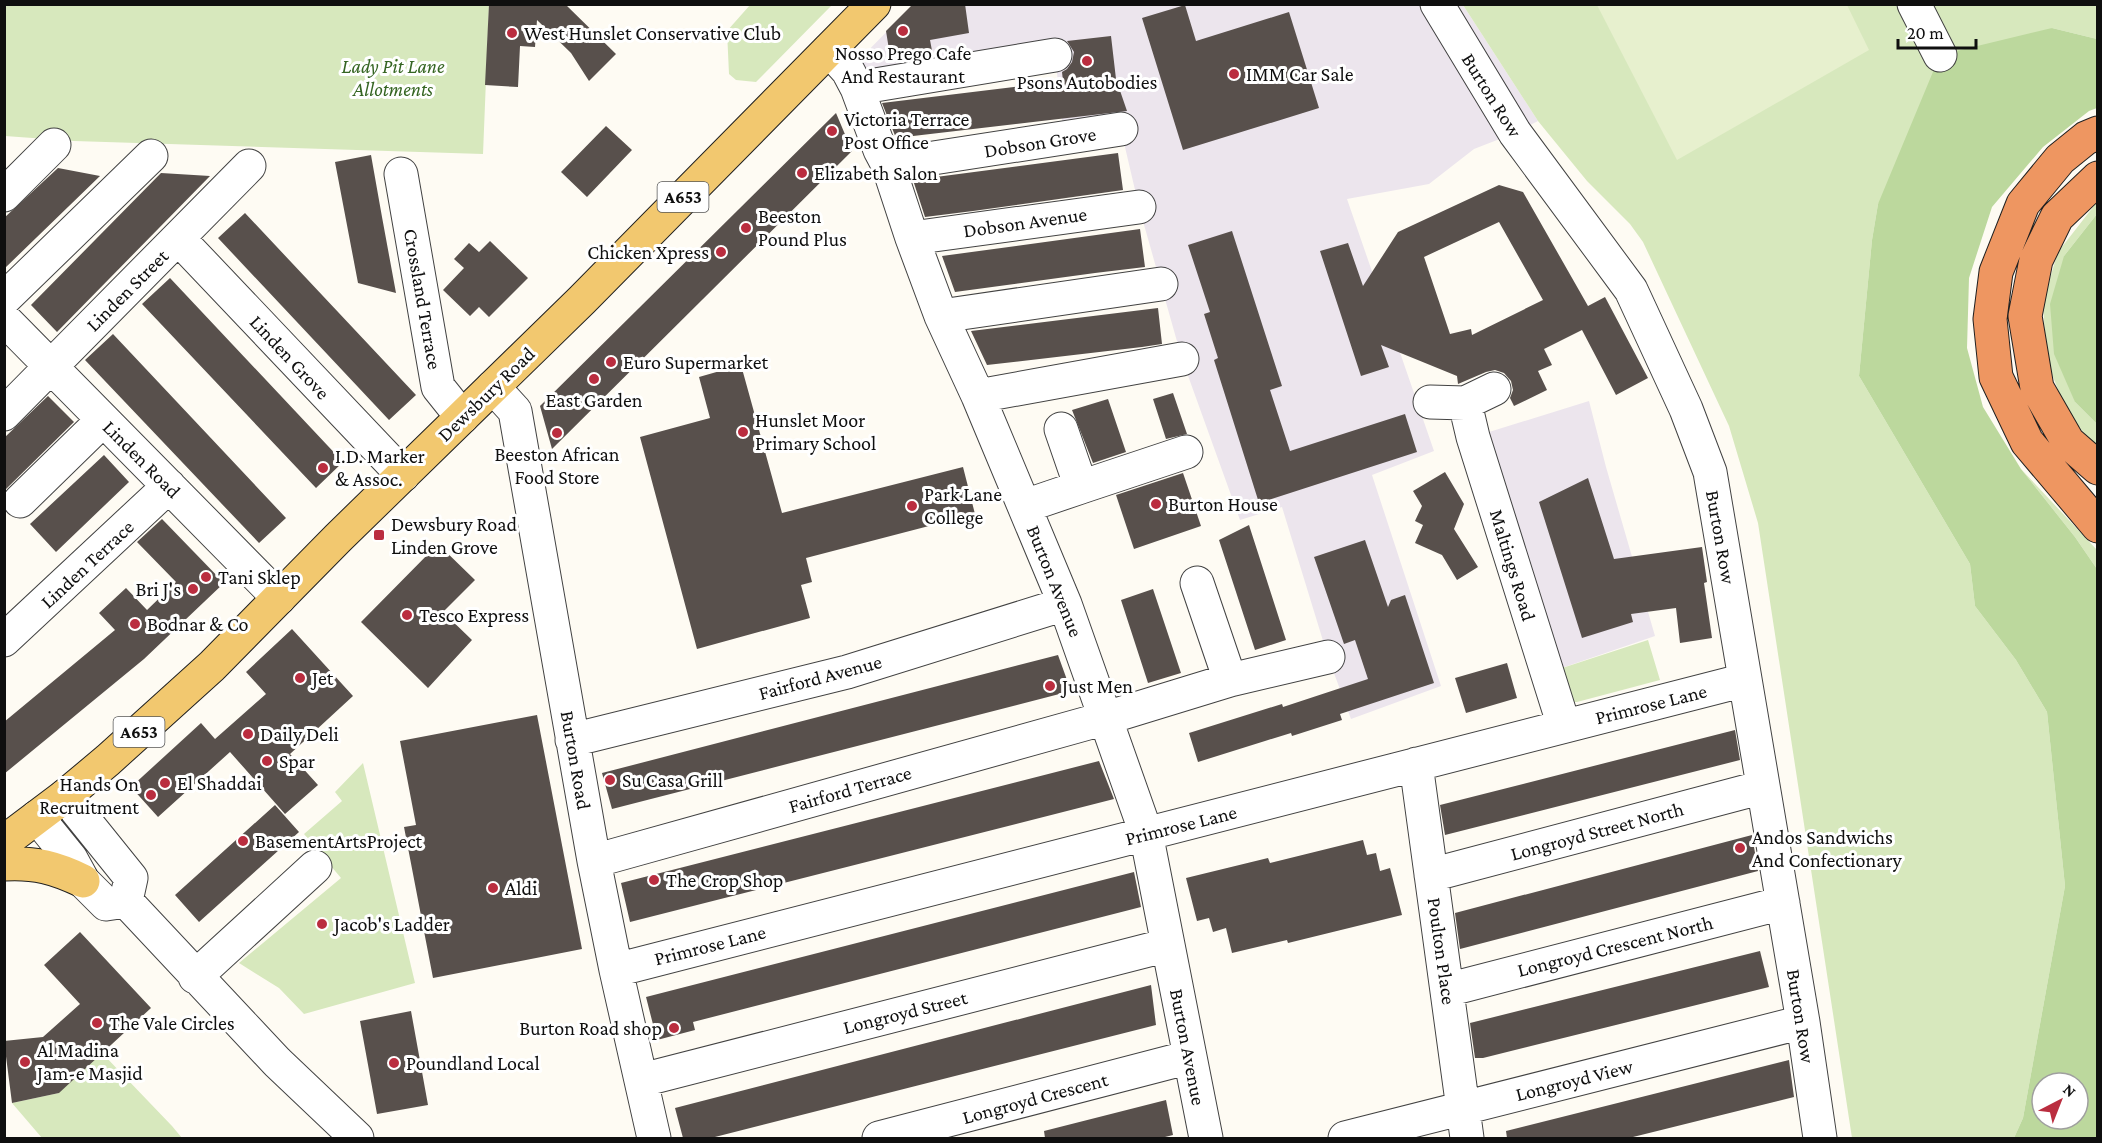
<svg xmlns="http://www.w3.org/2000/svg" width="2102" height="1143" viewBox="0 0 2102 1143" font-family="'Crimson Pro',serif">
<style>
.industrial{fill:#ece5ed}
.green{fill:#d7e8bd}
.forest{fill:#bcd89d;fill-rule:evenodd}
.pitch{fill:#e7f0ce}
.building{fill:#58504c;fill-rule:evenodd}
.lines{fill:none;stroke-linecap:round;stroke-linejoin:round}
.minor-casing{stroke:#424242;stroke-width:35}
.major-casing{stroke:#202020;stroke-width:35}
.highway-casing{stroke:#202020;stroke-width:35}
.minor{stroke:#fff;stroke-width:33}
.major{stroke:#f2c86f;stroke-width:33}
.highway{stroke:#ee9661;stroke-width:33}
.poi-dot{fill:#ba2d3f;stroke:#fff;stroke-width:2}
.labels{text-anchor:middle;stroke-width:6;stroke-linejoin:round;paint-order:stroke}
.shield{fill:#fff;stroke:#575757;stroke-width:1.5}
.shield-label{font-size:18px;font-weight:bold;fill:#0f0f0f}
.poi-label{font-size:20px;fill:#0f0f0f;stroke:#fff;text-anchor:start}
.park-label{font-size:20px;font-style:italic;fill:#356522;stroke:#fff}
.street-label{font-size:20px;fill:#0f0f0f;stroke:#fff}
</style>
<rect width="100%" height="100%" fill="#fefbf3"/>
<!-- industrial -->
<path class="industrial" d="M913 5H1463L1538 121 1515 133 1474 149 1429 184 1347 199 1434 451 1372 475 1441 686 1351 719 1328 657 1282 507 1240 520 1182 359 1139 207 1121 130 1064 138 1055 55 857 88 848 71Z
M1589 401 1606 467 1655 636 1553 671 1473 437Z"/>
<!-- green -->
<path class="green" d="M4 5H489L483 154 74 141 5 136Z
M750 5V4L832 5 756 82 736 80 729 74 727 31Z
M1463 5H2097V39L2052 28 1878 204 1872 240 1859 376 1970 564 1975 606 2016 660 2047 712 2065 886 2023 1118 2014 1138H1852L1758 523 1729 426 1643 242 1630 224 1587 181 1538 121Z
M2097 202V214L2064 256 2075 402 2097 424V450L2066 410 2046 359 2043 301 2058 252Z
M2021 469 2097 550V569L2075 537Z
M1648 640 1660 680 1577 702H1570L1553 671Z
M363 763 415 983 304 1014 279 988 239 963 341 878 304 834 342 801 335 792Z
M102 1053 172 1126 182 1138H42L12 1103 59 1093 58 1084Z"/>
<!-- forest -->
<path class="forest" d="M2052 28 2097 39V108L2089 111 2043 147 1992 207 1969 278 1967 348 1983 407 2021 469 2075 537 2097 569V1138H2014L2023 1118 2065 886 2047 712 2016 660 1975 606 1970 564 1859 376 1872 240 1878 204 1940 55ZM2042 1083H2078V1119H2042Z
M2097 214V424L2075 402 2054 354 2050 304 2064 256Z"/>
<!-- pitch -->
<path class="pitch" d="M1597 5H1847L1869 50 1677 160Z"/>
<!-- building -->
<path class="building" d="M489 4H565L616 54 589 81 571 53 537 20 535 47 520 46 518 87 485 85Z
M913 4H965L969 33 930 40 933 56 891 62 886 31Z
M1185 5 1196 41 1289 12 1319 108 1183 150 1142 18Z
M1111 36 1116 79 1127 111 896 138 882 103 1063 81 1062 72 1067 69 1072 62 1074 52 1067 41Z
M836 113 852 151 552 449 540 406Z
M606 126 632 150 587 197 561 172Z
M1118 153 1123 190 973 211 925 217 913 180Z
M371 155 382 217 396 293 358 283 335 162Z
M58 168 100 176 4 269V218Z
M161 173 210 176 57 332 31 305Z
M1499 185 1523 192 1588 306 1605 297 1648 378 1616 395 1582 330 1544 349 1552 365 1538 371 1547 390 1514 406 1510 398 1513 390 1511 381 1504 373 1495 370 1486 372 1458 384 1457 376 1381 345 1389 367 1361 376 1320 251 1348 243 1363 286 1398 232ZM1499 222 1543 300 1472 335 1471 329 1450 334 1424 257Z
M245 213 416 395 389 420 218 238Z
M1140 229 1145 267 1095 273 955 292 942 256Z
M1232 231 1282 386 1270 390 1290 451 1405 414 1417 452 1259 503 1214 360 1218 358 1204 314 1210 312 1188 245Z
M490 241 528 278 489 317 479 307 470 316 443 290 464 268 454 259 469 243 479 252Z
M170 278 343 462 316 488 142 304Z
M1158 308 1162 344 1142 347 987 365 971 331Z
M113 334 286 518 259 543 85 360Z
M741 365 782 513 963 467 975 514 806 558 812 582 801 585 810 618 697 649 640 437 710 418 699 377Z
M1173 393 1187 434 1166 439 1153 399Z
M48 396 74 422 4 491V438Z
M1108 399 1126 452 1093 463 1072 410Z
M104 455 129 482 56 552 30 524Z
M1445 472 1464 504 1454 529 1478 567 1457 580 1442 555 1415 543 1423 525 1415 521 1422 506 1413 491Z
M1183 473 1201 526 1134 549 1116 495Z
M1588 478 1614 559 1702 547 1707 582 1704 583 1712 638 1680 643 1676 608 1631 614 1633 622 1582 638 1539 502Z
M162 519 224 583 144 659 4 774V722L115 630 99 613 126 588 147 610 176 582 137 542Z
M1249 525 1286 640 1255 650 1219 540Z
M1365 540 1388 607 1391 600 1405 595 1434 683 1340 714 1342 720 1292 736 1291 733 1265 741 1198 762 1189 733 1282 704 1283 707 1368 679 1355 640 1344 644 1314 557Z
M438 544 475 580 443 612 472 640 428 688 361 622Z
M1153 589 1181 673 1148 683 1121 600Z
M292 629 353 696 290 754 318 785 285 814 230 752 158 817 131 787 201 723 215 739 266 694 246 672Z
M1058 655 1071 691 612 809 602 773Z
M1507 663 1517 698 1466 713 1455 678Z
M537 715 582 949 433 978 404 827 416 825 400 741Z
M1735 730 1740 760 1445 835 1440 805Z
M1099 761 1114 799 630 922 621 883Z
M275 805 299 832 199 922 175 895Z
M1752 835 1758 871 1460 949 1455 913Z
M1363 840 1367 855 1376 853 1380 871 1390 868 1402 915 1288 943 1287 940 1232 953 1226 928 1213 932 1209 918 1197 921 1186 878 1268 858 1270 863Z
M1134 872 1141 907 693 1022 695 1030 657 1040 646 997Z
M80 932 151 1008 59 1093 12 1103 4 1041 43 1037 80 1004 44 965Z
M1760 951 1769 987 1483 1058H1475L1470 1023Z
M1151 985 1156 1025 711 1138H683L675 1108Z
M411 1011 428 1105 377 1114 360 1021Z
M1789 1060 1794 1097 1629 1138H1507L1506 1131Z
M1166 1100 1173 1135 1161 1138H1045L1044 1131Z"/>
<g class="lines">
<!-- minor casing -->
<g class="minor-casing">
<path id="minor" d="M1437 4 1515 133 1631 290 1686 409 1710 472 1803 1022 1820 1138
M1914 4 1940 55
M829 50 848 71 857 88 880 150 888 165 912 238 941 316 978 396 1065 604 1146 833 1206 1138
M857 88 1055 55
M888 165 1121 129
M401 174 438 387 462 417
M4 195 54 145
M178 238 403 475
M912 238 1139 207
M4 299 151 156
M941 316 1161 284
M4 319 279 598
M493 387 515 411 594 861 616 970 654 1138
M978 396 1182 359
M1430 402 1465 403 1494 389
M1465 403 1473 437 1564 726
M4 414 249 166
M1081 487 1186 452
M20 501 103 420
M1025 506 1081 487 1061 429
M1197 583 1230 680
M4 640 169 486
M572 740 847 672 1065 604
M1416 764 1467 1138
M65 796 131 878 126 901
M37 817 71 859 83 881 106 904 126 901
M594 861 1106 718 1230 680 1328 657
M1431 875 1763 787
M126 901 277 1062 357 1138
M616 970 1745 680
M195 977 315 867
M1447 990 1783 903
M642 1080 1168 945
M879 1138 1190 1057
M1345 1138 1803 1022"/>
</g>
<!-- major casing -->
<g class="major-casing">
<path id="major" d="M4 842 65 796 108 760 212 666 338 538 582 300 874 4
M4 864C35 862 56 868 83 881"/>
</g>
<!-- highway casing -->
<g class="highway-casing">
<path id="highway" d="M2098 133 2086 138 2060 159 2023 204 1996 272 1990 319 1996 377 2027 442 2098 526
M2098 178 2057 217 2036 260 2025 316 2037 388 2068 442 2098 468"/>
</g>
<!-- minor -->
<use href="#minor" class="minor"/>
<!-- major -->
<use href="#major" class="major"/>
<!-- highway -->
<use href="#highway" class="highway"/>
</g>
<!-- markers -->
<g class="poi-dot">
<circle cx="903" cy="31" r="6"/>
<circle cx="512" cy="33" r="6"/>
<circle cx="1087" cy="61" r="6"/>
<circle cx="1234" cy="74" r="6"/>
<circle cx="832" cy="131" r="6"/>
<circle cx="802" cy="173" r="6"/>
<circle cx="746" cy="228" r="6"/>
<circle cx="721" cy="252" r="6"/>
<circle cx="611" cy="362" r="6"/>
<circle cx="594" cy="379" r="6"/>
<circle cx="743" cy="432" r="6"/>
<circle cx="557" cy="433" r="6"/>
<circle cx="323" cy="468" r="6"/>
<circle cx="1156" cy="504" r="6"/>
<circle cx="912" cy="506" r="6"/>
<rect x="373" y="529" width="12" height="12" rx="3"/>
<circle cx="206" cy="577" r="6"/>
<circle cx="193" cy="589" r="6"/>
<circle cx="407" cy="615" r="6"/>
<circle cx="135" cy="624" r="6"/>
<circle cx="300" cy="678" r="6"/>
<circle cx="1050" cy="686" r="6"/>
<circle cx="248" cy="734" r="6"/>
<circle cx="267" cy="761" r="6"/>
<circle cx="610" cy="780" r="6"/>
<circle cx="165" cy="783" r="6"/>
<circle cx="151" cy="795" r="6"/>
<circle cx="243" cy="841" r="6"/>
<circle cx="1740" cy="848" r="6"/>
<circle cx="654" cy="880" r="6"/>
<circle cx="493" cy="888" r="6"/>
<circle cx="322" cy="924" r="6"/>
<circle cx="97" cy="1023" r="6"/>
<circle cx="674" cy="1028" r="6"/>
<circle cx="25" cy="1062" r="6"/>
<circle cx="394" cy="1063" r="6"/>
</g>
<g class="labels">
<!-- shield labels -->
<g class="shield">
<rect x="657.5" y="182" width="51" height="30" rx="4.5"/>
<rect x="113.5" y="717" width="51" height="30" rx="4.5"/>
</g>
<g class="shield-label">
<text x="683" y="203">A653</text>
<text x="139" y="738">A653</text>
</g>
<!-- poi labels -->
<g class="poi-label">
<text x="524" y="40">West Hunslet Conservative Club</text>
<text x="903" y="60" text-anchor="middle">Nosso Prego Cafe<tspan x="903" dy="23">And Restaurant</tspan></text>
<text x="1246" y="81">IMM Car Sale</text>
<text x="1087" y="89" text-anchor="middle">Psons Autobodies</text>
<text x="844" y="126">Victoria Terrace<tspan x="844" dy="23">Post Office</tspan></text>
<text x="814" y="180">Elizabeth Salon</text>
<text x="758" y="223">Beeston<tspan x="758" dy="23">Pound Plus</tspan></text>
<text x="709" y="259" text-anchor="end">Chicken Xpress</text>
<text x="623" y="369">Euro Supermarket</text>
<text x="594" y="407" text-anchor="middle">East Garden</text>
<text x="755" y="427">Hunslet Moor<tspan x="755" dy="23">Primary School</tspan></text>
<text x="557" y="461" text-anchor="middle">Beeston African<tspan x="557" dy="23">Food Store</tspan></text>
<text x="335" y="463">I.D. Marker<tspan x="335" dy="23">&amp; Assoc.</tspan></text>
<text x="924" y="501">Park Lane<tspan x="924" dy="23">College</tspan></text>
<text x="1168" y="511">Burton House</text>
<text x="391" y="531">Dewsbury Road<tspan x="391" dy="23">Linden Grove</tspan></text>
<text x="218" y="584">Tani Sklep</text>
<text x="181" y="596" text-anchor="end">Bri J's</text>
<text x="419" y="622">Tesco Express</text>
<text x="147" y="631">Bodnar &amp; Co</text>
<text x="312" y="685">Jet</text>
<text x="1062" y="693">Just Men</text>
<text x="260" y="741">Daily Deli</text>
<text x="279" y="768">Spar</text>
<text x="622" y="787">Su Casa Grill</text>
<text x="177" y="790">El Shaddai</text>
<text x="139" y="791" text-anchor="end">Hands On<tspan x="139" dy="23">Recruitment</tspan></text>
<text x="1752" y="844">Andos Sandwichs<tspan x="1752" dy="23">And Confectionary</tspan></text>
<text x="255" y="848">BasementArtsProject</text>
<text x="666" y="887">The Crop Shop</text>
<text x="505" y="895">Aldi</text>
<text x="334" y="931">Jacob's Ladder</text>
<text x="109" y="1030">The Vale Circles</text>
<text x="662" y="1035" text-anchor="end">Burton Road shop</text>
<text x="37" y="1057">Al Madina<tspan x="37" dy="23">Jam-e Masjid</tspan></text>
<text x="406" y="1070">Poundland Local</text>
</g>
<!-- park labels -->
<g class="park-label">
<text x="393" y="73">Lady Pit Lane<tspan x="393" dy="23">Allotments</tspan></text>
</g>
<!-- street labels -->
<g class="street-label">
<text transform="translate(1492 95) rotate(58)" y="7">Burton Row</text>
<text transform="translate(1040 142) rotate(-9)" y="7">Dobson Grove</text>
<text transform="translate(1025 222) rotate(-8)" y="7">Dobson Avenue</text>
<text transform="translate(127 290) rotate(-45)" y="7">Linden Street</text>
<text transform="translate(423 299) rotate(80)" y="7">Crossland Terrace</text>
<text transform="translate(290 357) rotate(47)" y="7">Linden Grove</text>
<text transform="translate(486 394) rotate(-44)" y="7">Dewsbury Road</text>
<text transform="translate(142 459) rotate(45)" y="7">Linden Road</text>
<text transform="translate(1721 537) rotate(80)" y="7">Burton Row</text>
<text transform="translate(87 564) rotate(-43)" y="7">Linden Terrace</text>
<text transform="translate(1513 565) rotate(73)" y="7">Maltings Road</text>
<text transform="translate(1055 581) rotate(68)" y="7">Burton Avenue</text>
<text transform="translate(820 677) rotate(-15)" y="7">Fairford Avenue</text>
<text transform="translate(1651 704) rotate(-14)" y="7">Primrose Lane</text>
<text transform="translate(576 760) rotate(80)" y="7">Burton Road</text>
<text transform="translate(850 789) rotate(-16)" y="7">Fairford Terrace</text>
<text transform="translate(1181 825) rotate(-14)" y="7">Primrose Lane</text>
<text transform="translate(1597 831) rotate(-15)" y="7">Longroyd Street North</text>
<text transform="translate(710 945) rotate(-14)" y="7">Primrose Lane</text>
<text transform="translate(1615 946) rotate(-14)" y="7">Longroyd Crescent North</text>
<text transform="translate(1442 951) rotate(82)" y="7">Poulton Place</text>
<text transform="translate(905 1012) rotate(-14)" y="7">Longroyd Street</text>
<text transform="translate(1801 1016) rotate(81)" y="7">Burton Row</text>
<text transform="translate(1188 1047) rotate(79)" y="7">Burton Avenue</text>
<text transform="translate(1574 1080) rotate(-14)" y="7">Longroyd View</text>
<text transform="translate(1035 1098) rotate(-15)" y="7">Longroyd Crescent</text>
</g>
</g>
<!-- border -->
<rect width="2102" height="1143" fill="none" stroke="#0f0f0f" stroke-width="12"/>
<!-- north arrow -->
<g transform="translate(2060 1101) rotate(42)"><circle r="28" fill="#ffffff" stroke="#9f9f9f" stroke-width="1.5"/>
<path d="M0-4.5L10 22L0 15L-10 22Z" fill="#ba2d3f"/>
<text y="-9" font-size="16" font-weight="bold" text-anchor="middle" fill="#0f0f0f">N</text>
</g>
<!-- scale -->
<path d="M1898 39v9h78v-9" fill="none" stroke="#0f0f0f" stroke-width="3"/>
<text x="1907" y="39" font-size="18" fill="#0f0f0f" stroke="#ffffff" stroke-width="4.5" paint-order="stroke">20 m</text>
</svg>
